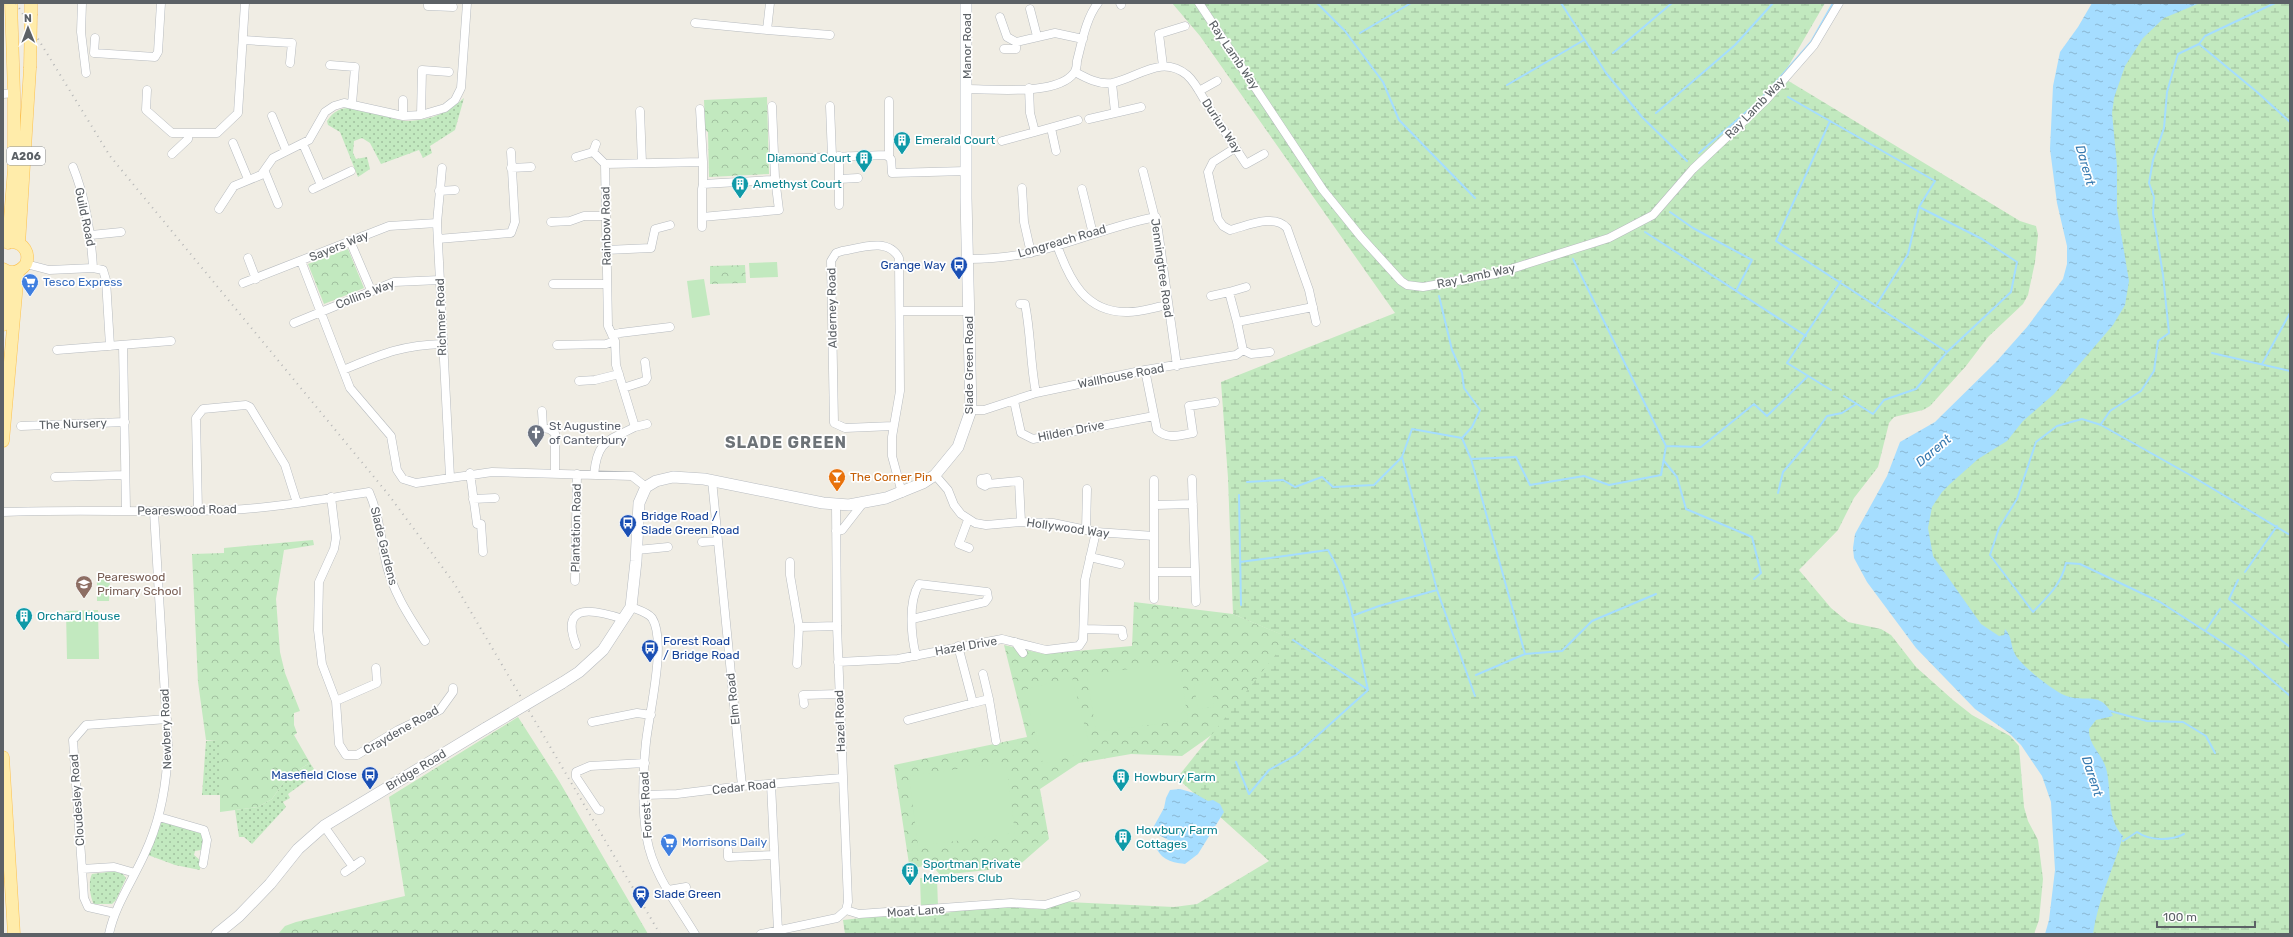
<svg xmlns="http://www.w3.org/2000/svg" width="2293" height="937" viewBox="0 0 2293 937" font-family="Rubik,sans-serif">
<style>
.grass{fill:url(#grass-dots)}
.forest{fill:url(#forest-crowns)}
.wetland{fill:url(#wetland-marsh)}
.pitch{fill:#c2e9bf}
.water{fill:url(#water-ripples)}
.lines{fill:none;stroke-linecap:round;stroke-linejoin:round}
.stream{stroke:#a5ddff;stroke-width:2}
.street-casing{stroke:#b7bbbf;stroke-width:9}
.secondary-casing{stroke:#b8bcc1;stroke-width:12}
.primary-casing{stroke:#fcc252;stroke-width:13}
.street{stroke:#fff;stroke-width:8}
.secondary{stroke:#fff;stroke-width:11}
.primary{stroke:#ffecaa;stroke-width:12}
.rail{stroke:#b6b7b7;stroke-width:2;stroke-dasharray:1 5;stroke-linecap:butt}
.secondary-bridge-casing{stroke:#b8bcc1;stroke-width:12;stroke-linecap:butt}
.primary-bridge-casing{stroke:#fcc252;stroke-width:13;stroke-linecap:butt}
.secondary-bridge{stroke:#fff;stroke-width:11}
.primary-bridge{stroke:#ffecaa;stroke-width:12}
.labels{text-anchor:middle;stroke-width:3.5;stroke-linejoin:round;paint-order:stroke}
.shield{fill:#fff;stroke:#8d9094;stroke-width:1}
.shield-label{font-size:11px;font-weight:bold;fill:#5c6166}
.street-label{font-size:12px;fill:#5c6166;stroke:#fff}
.culture-label{font-size:12px;fill:#0d838f;stroke:#fff;text-anchor:start}
.transit-label{font-size:12px;fill:#164399;stroke:#fff;text-anchor:start}
.shop-label{font-size:12px;fill:#366cbe;stroke:#fff;text-anchor:start}
.worship-label{font-size:12px;fill:#5b616d;stroke:#fff;text-anchor:start}
.food-label{font-size:12px;fill:#c56008;stroke:#fff;text-anchor:start}
.education-label{font-size:12px;fill:#785e54;stroke:#fff;text-anchor:start}
.water-label{font-size:13px;font-style:italic;fill:#377ab0;stroke:#fff}
.district-label{font-size:16px;font-weight:bold;letter-spacing:1px;fill:#6d7378;stroke:#fff}
</style>
<defs>
<pattern id="grass-dots" width="8" height="8" patternUnits="userSpaceOnUse"><rect width="8" height="8" fill="#c2e9bf"/><path d="M2 2h.1M6 6h.1" fill="none" stroke="#a1c09f" stroke-width="1.8" stroke-linecap="round"/></pattern>
<pattern id="forest-crowns" width="20" height="18" patternUnits="userSpaceOnUse"><rect width="20" height="18" fill="#c2e9bf"/><path d="M2 6a3 3 0 1 1 6 0M12 15a3 3 0 1 1 6 0" fill="none" stroke="#a1c09f"/></pattern>
<pattern id="wetland-marsh" width="20" height="14" patternUnits="userSpaceOnUse"><rect width="20" height="14" fill="#c2e9bf"/><path d="M1 5h8M5 5V1M11 12h8M15 12V8" fill="none" stroke="#a1c09f"/></pattern>
<pattern id="water-ripples" width="26" height="14" patternUnits="userSpaceOnUse"><rect width="26" height="14" fill="#a5ddff"/><path d="M2 4q2-2 4 0t4 0M15 11q2-2 4 0t4 0" fill="none" stroke="#8ab7d2"/></pattern>
</defs>
<rect width="100%" height="100%" fill="#f0ede4"/>
<!-- grass -->
<path class="grass" d="M464 98 455 130 430 146 432 153 423 158 419 150 381 164 370 143 362 138 354 141 353 153 356 159 367 157 370 169 358 177 340 132 328 125 327 121C345 91 383 121 409 121 432 120 447 113 464 98Z
M220 740V795H202L206 741Z
M310 763 314 769 303 776 306 781 288 794 290 798 283 802 286 807 252 844 244 837H239L235 810 258 807 272 799 288 776Z
M163 821 203 833 204 847 201 850 195 851 194 855 200 860V870L175 865 148 855 161 823Z
M116 871 121 872 126 878 116 900 112 904H94C90 898 88 881 92 874Z"/>
<!-- forest -->
<path class="forest" d="M767 97 769 174 709 177 708 132 705 130 704 100Z
M348 249 364 288 324 304 308 264Z
M745 265 746 283 710 284V266Z
M313 540 314 545 284 550 276 599 280 652 285 673 300 711 294 713V725L297 733 294 735 310 763 288 776 272 799 258 807 220 812V741L206 740 198 682 192 554 224 553V548Z
M1134 602 1233 614 1290 638 1213 734 1182 756 1131 754 1079 763 1040 789 1049 839 1017 867 940 875C930 860 916 868 902 872V866L909 864 894 765 1027 737 1004 645 1044 654 1132 646Z
M518 717 559 781 648 934H278L285 926 296 922 405 896 389 797Z"/>
<!-- wetland -->
<path class="wetland" d="M1172 3H1825L1782 77 2020 221 2036 226 2038 235 2035 262 2028 295 2023 304 1988 337 1966 366 1930 406 1923 410 1894 417 1889 423 1878 467 1854 498 1838 530 1799 570 1831 608 1848 622 1881 629 1891 635 1916 667 1953 700 1972 715 2010 736 2019 746 2024 807 2028 821 2038 840 2043 879 2039 920 2034 934H845L843 920 898 914 946 913 968 909 1008 906 1032 909 1067 902 1174 907 1197 904 1269 861 1177 778 1289 638 1233 614 1228 478 1221 382 1395 313 1200 36Z
M2146 3H2290V934H2071L2090 850 1982 666 1903 515 2100 271 2074 123Z"/>
<!-- pitch -->
<path class="pitch" d="M777 262 778 277 750 278 749 263Z
M704 279 710 315 692 318 687 281Z
M97 577H110L109 601H97Z
M98 610 99 659H67L66 611Z
M1179 662 1188 720 1096 732 1087 675Z
M1072 677 1091 751 1043 764 1024 690Z
M1211 683 1214 707 1198 709 1194 685Z
M1006 762 1015 833 918 846 909 776Z
M920 878H937L938 907 921 908Z"/>
<!-- water -->
<path class="water" d="M2092 3H2200L2164 18 2143 38 2125 66 2114 98 2112 113 2117 165V209L2129 281 2125 305 2113 325 2054 394 2023 421 2007 441 1978 459 1950 484 1942 492 1932 507 1928 528 1933 556 1981 624 1999 636 2004 635 2005 629C2013 638 2010 645 2015 654 2020 665 2053 690 2064 695 2086 704 2100 689 2113 716L2096 720 2089 729C2088 745 2102 754 2106 768 2112 789 2106 819 2123 836 2113 870 2098 899 2093 934H2045L2049 920 2055 870 2051 802 2042 776 2021 745 2009 733 1975 709 1916 648 1867 582 1854 558 1853 548 1855 534 1887 476 1900 442 1935 422 1996 362 2027 327 2063 279 2067 264V246L2057 203 2050 149 2053 86 2060 52 2078 27Z
M1180 789 1194 793 1208 801 1213 800 1220 804 1224 812 1198 854 1185 864C1169 862 1160 859 1154 843L1158 840 1167 843 1172 849 1174 843 1157 834 1154 826 1164 808 1166 798 1170 790Z"/>
<g class="lines">
<!-- stream -->
<path class="stream" d="M1317 3 1345 31 1383 82 1399 120 1475 198
M1561 3 1606 73 1642 117 1687 161
M2275 3 2205 36 2199 44 2257 92 2290 122
M1360 33 1411 3
M1613 53 1672 3
M1507 85 1584 40
M1788 97 1935 181 1919 207 1908 254 1877 304
M1656 113 1735 45 1773 3
M1830 121 1776 241 1947 352
M1699 153 1760 100 1811 42 1833 3
M1670 212 1693 228 1752 260 1736 291
M1645 232 1806 336
M2212 353 2290 371
M2262 364 2290 313
M1831 390 1787 363 1841 281
M1844 396 1873 414 1884 400 1916 389 1947 352 2011 292 2017 262 1982 239 1919 207
M2101 424 2110 411 2141 391 2154 371 2158 341 2169 333 2163 275 2153 213 2154 197 2149 183 2153 160 2164 128 2167 92 2178 54 2199 44
M1462 438 1471 459 1525 654
M1666 446 1701 447 1754 404 1767 416 1807 377
M1402 457 1437 590 1475 696
M1471 459 1516 457 1530 485 1584 476 1609 485 1661 475 1666 446 1573 259
M1664 461 1677 477 1686 509 1752 537 1761 573 1754 579
M1247 482 1283 480 1295 487 1322 477 1333 487 1374 485 1402 457 1412 429 1462 438 1472 427 1480 410 1464 388 1462 373 1452 350 1439 296
M1778 493 1783 472 1807 444 1827 416 1842 413 1856 404
M1239 495 1241 605
M2290 535 2190 475 2101 425 2082 419 2057 426 2036 442 2017 499 1999 528 1990 555 2033 612C2048 596 2061 585 2066 563L2080 564 2160 602 2244 656 2290 696
M2245 572 2277 526
M2238 580 2229 599 2290 647
M1352 616 1379 606 1437 590
M2206 630 2220 609
M1293 640 1367 689
M1476 675 1525 654 1562 651 1592 621 1656 594
M2110 711 2147 721 2183 722 2206 736 2215 753
M1236 762 1249 794 1269 770 1296 755 1368 690C1358 646 1352 588 1328 550L1240 562
M2123 841 2137 832C2150 841 2171 841 2184 834"/>
<!-- street casing -->
<g class="street-casing">
<path id="street" d="M82 3 81 32 86 73
M428 3V6L453 7
M770 3 767 30 830 35
M1120 3 1121 5
M1199 3 1323 190 1361 237 1401 281 1407 285 1423 287 1495 274 1609 238 1653 215 1693 169 1766 100 1814 45 1839 3
M1030 9 1037 36
M1000 17 1007 37 1016 42
M695 23 767 30
M95 38 94 53 155 57 158 52 161 3
M243 40 292 43 290 63
M1004 49H1016V42L1055 33 1083 39
M330 65 355 67 352 104
M1163 66 1159 34 1185 26
M1075 72C1086 78 1099 85 1112 83 1138 78 1161 54 1187 75 1195 82 1201 94 1206 103 1219 123 1233 144 1246 164L1264 154
M1112 83 1115 112
M967 89C994 89 1057 96 1074 73 1076 70 1077 64 1077 61 1082 42 1086 18 1098 3
M147 90 146 110 172 133H217L238 113 245 3
M1199 91 1217 81
M3 94 14 93
M830 106 832 156
M700 109 703 162
M640 111 642 163
M421 115 422 70 449 72
M272 116 286 150
M403 116V100
M1089 119 1141 107
M1051 128 1056 151
M1035 132 1078 120
M1002 141 1035 132 1030 113 1029 88
M233 143 248 179
M303 144 321 185
M1235 148 1213 162 1208 172 1218 219 1223 226 1230 230C1247 226 1274 213 1287 228L1309 290 1316 322
M593 152 596 144
M172 154 188 139 189 133
M839 156V205
M576 157 593 152 605 164
M889 157V101
M774 159 886 155 891 159 892 173 966 171
M73 167C86 199 91 234 93 268
M442 168 437 223 450 477
M511 168 531 167
M1143 171 1158 230 1177 366
M265 172 278 204
M839 179 858 178
M1022 188 1024 222 1031 253
M313 189 351 171
M1082 189 1093 234
M439 191 455 190
M219 209 234 186 261 175 273 158 309 140 325 112 334 106 344 103 403 116 421 115 445 108 455 100 461 88 467 3
M702 217 779 210 775 178 772 106
M551 222 570 221 584 216H605
M702 227V189L703 184
M91 235 121 232
M438 239 511 233 515 222 511 152
M350 241 371 290
M1057 245C1069 279 1085 313 1128 312 1141 312 1155 307 1168 305
M606 250 651 248 655 229 670 225
M248 258 256 279
M968 259C989 259 1009 257 1029 253 1072 244 1112 225 1156 217
M301 261 350 388 391 436 397 470 403 479 416 483 492 472 632 476 646 487
M26 264 49 270 93 268 103 270 106 280 110 346
M243 283 389 226 437 223
M553 284H607
M1229 292 1246 287
M1211 296 1229 292 1237 322
M1020 304H1025C1031 333 1030 363 1036 393
M900 311H969
M294 323 394 282 440 280
M612 335 620 333 670 327
M123 345 126 510
M557 345 606 344 615 341
M57 350 171 341
M1243 350 1237 322 1313 307
M343 370C380 355 401 345 442 344
M1145 370 1157 430C1168 440 1180 435 1193 433L1189 406 1215 402
M579 381 595 380 619 374
M623 388 645 381 647 378 645 362
M1014 401 1021 433 1033 439 1154 416
M971 410H984L1036 393 1145 370 1236 355 1243 350 1251 354 1270 352
M542 411 543 428 549 429 555 433V474
M21 426 125 422
M893 426 845 428 834 423 831 261 836 253 842 251C861 248 888 237 899 258L900 391 892 437V456L902 493
M635 427 647 424
M470 473 477 524H481L483 552
M594 475C597 441 607 441 635 427L616 365 615 341 608 326 605 164 703 162V184L772 180 775 178
M935 475 948 490 954 505 961 514 975 523 986 525 1021 522 1053 523 1096 532 1154 536
M55 477 125 475
M1192 479 1196 602
M712 480 742 786
M988 484 987 478 981 479V484L985 486 988 484 1019 481 1021 522
M331 497 336 538 334 549 319 582 318 630 322 664 336 701 339 744 346 755H357L398 730 440 710 453 692V688
M473 499 495 498
M1155 505 1193 504
M198 511 196 418 203 409 246 405 250 407 285 465 297 503
M3 512C78 509 153 513 228 510 275 508 322 499 369 492 379 515 380 534 385 558 391 589 408 615 425 641
M968 520 959 544 969 548
M1086 530 1087 489
M836 531 842 530 863 503
M702 542 718 541
M637 550 668 547
M1090 557 1120 564
M790 562V575L799 627 797 664
M1154 572H1195
M575 581 577 474
M1154 599V480
M631 607C638 610 647 612 652 618 667 641 649 714 646 742 643 771 642 810 647 839 653 874 677 904 695 934
M912 619 985 602 988 598 987 592 919 584C908 602 911 635 916 656
M799 627 837 626
M1084 629 1122 630 1123 636
M1015 642 1023 653
M576 645C559 601 596 610 623 619
M838 662 898 659 1002 639 1046 650 1079 646 1083 640 1085 580 1096 532
M983 674 989 699
M336 701 377 683 376 668
M973 703 989 699 996 741
M804 704 803 695 839 694
M908 720 973 703 958 646
M592 722 637 713 651 715
M771 784 778 931
M645 795 677 794 742 786 842 778
M600 810H598L576 777V772L590 766 645 763
M159 817 204 830 207 840 203 864
M324 826 353 867
M728 850V857L774 855
M82 869 114 867 135 873
M345 872 361 861
M668 890 686 887
M846 910 859 914 1011 903 1045 905 1076 895
M115 913 88 907 84 898 73 740 86 725 167 719
M109 934C115 905 133 880 145 853 161 819 167 783 168 746L154 512
M761 934 837 918 846 910 848 902 837 626 836 505"/>
</g>
<!-- secondary casing -->
<g class="secondary-casing">
<path id="secondary" d="M562 683 579 672 603 650 631 607 636 561 639 503 646 487 656 481 673 477 704 479 823 503 849 505 886 498 923 483 935 475 958 447 971 410 966 198V3
M217 934 239 916 270 884 298 849 324 826 486 728"/>
</g>
<!-- primary casing -->
<g class="primary-casing">
<path id="primary" d="M31 3V14
M8 243 14 169V93L11 3
M19 244 30 68
M3 269C12 275 20 272 26 264 30 253 24 243 12 242
M3 325 6 271
M3 441 18 272
M3 757 14 934"/>
</g>
<!-- street -->
<use href="#street" class="street"/>
<!-- secondary -->
<use href="#secondary" class="secondary"/>
<!-- primary -->
<use href="#primary" class="primary"/>
<!-- rail -->
<path class="rail" d="M16 3 110 156 388 494 454 583 660 934"/>
<!-- secondary-bridge casing -->
<g class="secondary-bridge-casing">
<path id="secondary-bridge" d="M486 728 562 683"/>
</g>
<!-- primary-bridge casing -->
<g class="primary-bridge-casing">
<path id="primary-bridge" d="M30 68 31 14"/>
</g>
<!-- secondary-bridge -->
<use href="#secondary-bridge" class="secondary-bridge"/>
<!-- primary-bridge -->
<use href="#primary-bridge" class="primary-bridge"/>
</g>
<!-- icons -->
<defs>
<g id="building-pin" transform="scale(0.9)"><path d="M0 17L-7.5 6A9.5 9.5 0 1 1 7.5 6Z" fill="#0f9aa8" stroke="#fff"/><path d="M-4-6H4V6H1V3H-1V6H-4ZM-2.5-4.3h1.7v1.8h-1.7ZM.8-4.3h1.7v1.8H.8ZM-2.5-1h1.7V.8h-1.7ZM.8-1h1.7V.8H.8Z" fill="#fff"/></g>
<g id="bus-pin" transform="scale(0.9)"><path d="M0 17L-7.5 6A9.5 9.5 0 1 1 7.5 6Z" fill="#1a4fb4" stroke="#fff"/><path d="M-5-6H5V4H4V6H2V4H-2V6H-4V4H-5ZM-3.5-4V0h7V-4ZM-3.5 1.2v1.5H-2V1.2ZM2 1.2v1.5H3.5V1.2Z" fill="#fff"/></g>
<g id="supermarket-pin" transform="scale(0.9)"><path d="M0 17L-7.5 6A9.5 9.5 0 1 1 7.5 6Z" fill="#3f7fe0" stroke="#fff"/><path d="M-6-5.5h2.5l.6 2H6L4.5 2H-2.5L-4.4-4H-6ZM-1.5 3.2a1.3 1.3 0 1 0 .1 0ZM3 3.2a1.3 1.3 0 1 0 .1 0Z" fill="#fff"/></g>
<g id="church-pin" transform="scale(0.9)"><path d="M0 17L-7.5 6A9.5 9.5 0 1 1 7.5 6Z" fill="#6b7280" stroke="#fff"/><path d="M-1.2-6h2.4v3.5h3.3v2.4h-3.3V6h-2.4V-.1h-3.3v-2.4h3.3Z" fill="#fff"/></g>
<g id="bar-pin" transform="scale(0.9)"><path d="M0 17L-7.5 6A9.5 9.5 0 1 1 7.5 6Z" fill="#e8710a" stroke="#fff"/><path d="M-6-5H6L.8 .8V4.5H3.5V6h-7V4.5H-.8V.8Z" fill="#fff"/></g>
<g id="school-pin" transform="scale(0.9)"><path d="M0 17L-7.5 6A9.5 9.5 0 1 1 7.5 6Z" fill="#8d6e63" stroke="#fff"/><path d="M0-5L7-2L0 1L-7-2ZM-4 1L0 2.5L4 1V4Q0 6-4 4Z" fill="#fff"/></g>
<g id="station-pin" transform="scale(0.9)"><path d="M0 17L-7.5 6A9.5 9.5 0 1 1 7.5 6Z" fill="#1a4fb4" stroke="#fff"/><path d="M-3-6H3Q5-6 5-4V2Q5 4 3 4L4.5 6H3L1.5 4h-3L-3 6H-4.5L-3 4Q-5 4-5 2V-4Q-5-6-3-6ZM-3.5-4v3h7v-3ZM-3.5 1v1.5H-2V1ZM2 1v1.5H3.5V1Z" fill="#fff"/></g>
</defs>
<g fill-rule="evenodd">
<use href="#building-pin" x="902" y="140"/>
<use href="#building-pin" x="864" y="158"/>
<use href="#building-pin" x="740" y="184"/>
<use href="#bus-pin" x="959" y="265"/>
<use href="#supermarket-pin" x="30" y="282"/>
<use href="#church-pin" x="536" y="433"/>
<use href="#bar-pin" x="837" y="477"/>
<use href="#bus-pin" x="628" y="523"/>
<use href="#school-pin" x="84" y="584"/>
<use href="#building-pin" x="24" y="616"/>
<use href="#bus-pin" x="650" y="648"/>
<use href="#bus-pin" x="370" y="775"/>
<use href="#building-pin" x="1121" y="777"/>
<use href="#building-pin" x="1123" y="837"/>
<use href="#supermarket-pin" x="669" y="842"/>
<use href="#building-pin" x="910" y="871"/>
<use href="#station-pin" x="641" y="894"/>
</g>
<g class="labels">
<!-- shield labels -->
<rect class="shield" x="7" y="147" width="38" height="18" rx="3"/>
<g class="shield-label">
<text x="26" y="160">A206</text>
</g>
<!-- street labels -->
<g class="street-label">
<text transform="translate(967 46) rotate(-90)" y="4">Manor Road</text>
<text transform="translate(1234 55) rotate(56)" y="4">Ray Lamb Way</text>
<text transform="translate(1755 108) rotate(-46)" y="4">Ray Lamb Way</text>
<text transform="translate(1222 126) rotate(57)" y="4">Duriun Way</text>
<text transform="translate(85 217) rotate(78)" y="4">Guild Road</text>
<text transform="translate(606 226) rotate(-91)" y="4">Rainbow Road</text>
<text transform="translate(1062 241) rotate(-16)" y="4">Longreach Road</text>
<text transform="translate(339 246) rotate(-22)" y="4">Sayers Way</text>
<text transform="translate(1162 268) rotate(82)" y="4">Jenningtree Road</text>
<text transform="translate(1476 276) rotate(-12)" y="4">Ray Lamb Way</text>
<text transform="translate(365 294) rotate(-21)" y="4">Collins Way</text>
<text transform="translate(832 308) rotate(-91)" y="4">Alderney Road</text>
<text transform="translate(441 317) rotate(-92)" y="4">Richmer Road</text>
<text transform="translate(969 365) rotate(-90)" y="4">Slade Green Road</text>
<text transform="translate(1121 376) rotate(-11)" y="4">Wallhouse Road</text>
<text transform="translate(73 424) rotate(-2)" y="4">The Nursery</text>
<text transform="translate(1071 431) rotate(-11)" y="4">Hilden Drive</text>
<text transform="translate(187 510) rotate(-1)" y="4">Peareswood Road</text>
<text transform="translate(576 528) rotate(-89)" y="4">Plantation Road</text>
<text transform="translate(1068 528) rotate(8)" y="4">Hollywood Way</text>
<text transform="translate(384 546) rotate(76)" y="4">Slade Gardens</text>
<text transform="translate(966 646) rotate(-10)" y="4">Hazel Drive</text>
<text transform="translate(733 699) rotate(-96)" y="4">Elm Road</text>
<text transform="translate(840 721) rotate(-92)" y="4">Hazel Road</text>
<text transform="translate(166 729) rotate(-92)" y="4">Newbery Road</text>
<text transform="translate(401 730) rotate(-30)" y="4">Craydene Road</text>
<text transform="translate(416 770) rotate(-31)" y="4">Bridge Road</text>
<text transform="translate(744 787) rotate(-6)" y="4">Cedar Road</text>
<text transform="translate(77 800) rotate(-94)" y="4">Cloudesley Road</text>
<text transform="translate(646 805) rotate(-93)" y="4">Forest Road</text>
<text transform="translate(916 911) rotate(-4)" y="4">Moat Lane</text>
</g>
<!-- culture labels -->
<g class="culture-label">
<text x="915" y="144">Emerald Court</text>
<text x="851" y="162" text-anchor="end">Diamond Court</text>
<text x="753" y="188">Amethyst Court</text>
<text x="37" y="620">Orchard House</text>
<text x="1134" y="781">Howbury Farm</text>
<text x="1136" y="834">Howbury Farm<tspan x="1136" dy="14">Cottages</tspan></text>
<text x="923" y="868">Sportman Private<tspan x="923" dy="14">Members Club</tspan></text>
</g>
<!-- transit labels -->
<g class="transit-label">
<text x="946" y="269" text-anchor="end">Grange Way</text>
<text x="641" y="520">Bridge Road /<tspan x="641" dy="14">Slade Green Road</tspan></text>
<text x="663" y="645">Forest Road<tspan x="663" dy="14">/ Bridge Road</tspan></text>
<text x="357" y="779" text-anchor="end">Masefield Close</text>
<text x="654" y="898">Slade Green</text>
</g>
<!-- shop labels -->
<g class="shop-label">
<text x="43" y="286">Tesco Express</text>
<text x="682" y="846">Morrisons Daily</text>
</g>
<!-- worship labels -->
<g class="worship-label">
<text x="549" y="430">St Augustine<tspan x="549" dy="14">of Canterbury</tspan></text>
</g>
<!-- food labels -->
<g class="food-label">
<text x="850" y="481">The Corner Pin</text>
</g>
<!-- education labels -->
<g class="education-label">
<text x="97" y="581">Peareswood<tspan x="97" dy="14">Primary School</tspan></text>
</g>
<!-- water labels -->
<g class="water-label">
<text transform="translate(2086 165) rotate(74)" y="5">Darent</text>
<text transform="translate(1933 450) rotate(-40)" y="5">Darent</text>
<text transform="translate(2093 776) rotate(72)" y="5">Darent</text>
</g>
<!-- district labels -->
<g class="district-label">
<text x="786" y="448">SLADE GREEN</text>
</g>
</g>
<!-- border -->
<rect width="2293" height="937" fill="none" stroke="#5c6166" stroke-width="8"/>
<!-- north arrow -->
<g transform="translate(28 28) rotate(359)" stroke="#ffffff" stroke-width="3" paint-order="stroke">
<path d="M0-3L7 15L0 10L-7 15Z" fill="#5c6166"/>
<text y="-6" font-size="11" font-weight="bold" text-anchor="middle" fill="#5c6166">N</text>
</g>
<!-- scale -->
<path d="M2157 921v6h98v-6" fill="none" stroke="#5c6166" stroke-width="2"/>
<text x="2163" y="921" font-size="12" fill="#5c6166" stroke="#ffffff" stroke-width="3" paint-order="stroke">100 m</text>
</svg>
